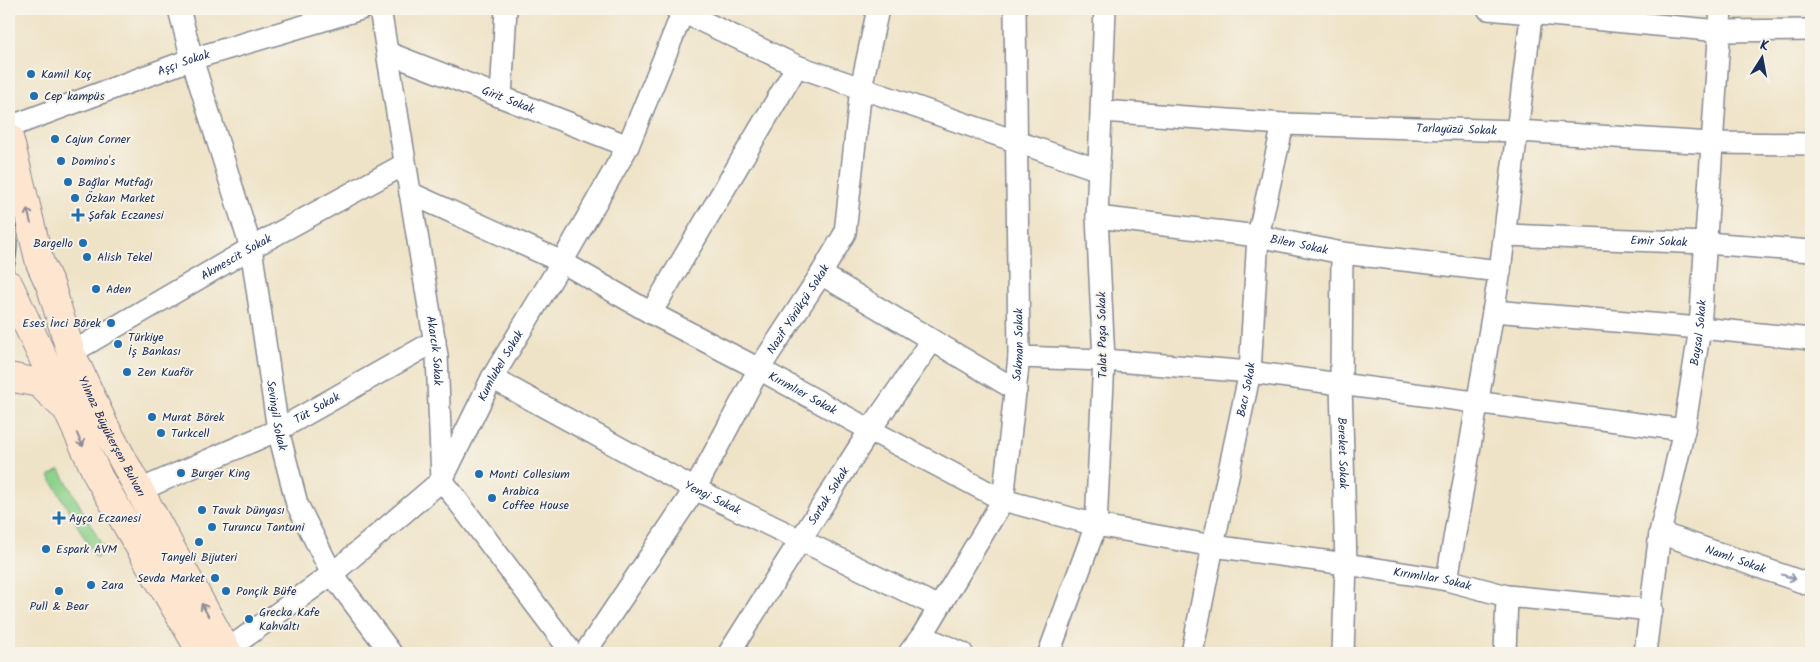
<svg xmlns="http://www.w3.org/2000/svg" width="1820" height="662" viewBox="0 0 1820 662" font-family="Kalam,sans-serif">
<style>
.green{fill:#8dd18a;stroke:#548074}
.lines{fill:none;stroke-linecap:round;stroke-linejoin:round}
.minor-casing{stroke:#858992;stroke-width:24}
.secondary-casing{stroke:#858992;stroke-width:30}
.minor{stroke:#fff;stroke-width:21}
.secondary{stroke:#fde5d0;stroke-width:28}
.tram{stroke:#1b2f5e;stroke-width:1}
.oneway{stroke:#8c8a97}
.oneway2{stroke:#8d97ae}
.poi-dot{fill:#1f6fb2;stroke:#f7f3e8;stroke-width:2}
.labels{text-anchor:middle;stroke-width:4;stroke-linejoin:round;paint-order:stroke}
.street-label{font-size:12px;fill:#1b2f5e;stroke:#f7f3e8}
.poi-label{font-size:12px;fill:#1b2f5e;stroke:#f7f3e8;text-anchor:start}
</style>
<rect width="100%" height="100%" fill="#f7f3e8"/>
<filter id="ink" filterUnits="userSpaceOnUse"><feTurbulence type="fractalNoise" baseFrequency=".02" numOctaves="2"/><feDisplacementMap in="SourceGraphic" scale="10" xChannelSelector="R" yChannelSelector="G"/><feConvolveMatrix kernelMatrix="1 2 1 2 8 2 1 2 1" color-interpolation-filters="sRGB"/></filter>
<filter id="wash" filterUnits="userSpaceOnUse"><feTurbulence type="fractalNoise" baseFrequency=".0096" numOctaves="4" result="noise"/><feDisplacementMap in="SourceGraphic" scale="20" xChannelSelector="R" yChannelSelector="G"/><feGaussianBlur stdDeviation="1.12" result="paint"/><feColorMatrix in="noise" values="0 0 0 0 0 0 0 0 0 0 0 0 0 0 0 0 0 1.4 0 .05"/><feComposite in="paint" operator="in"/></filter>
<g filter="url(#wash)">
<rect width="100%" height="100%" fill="#efe3c7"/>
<!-- green -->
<path class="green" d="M60 470 106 552 96 558 49 476Z"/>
</g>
<g filter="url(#ink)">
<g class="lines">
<!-- minor casing -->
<g class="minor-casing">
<g id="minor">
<path id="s1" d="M179 9 192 59 251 248 278 430 297 504 332 574 391 653"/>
<path id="s2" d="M380 9 437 356 442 480 572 653"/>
<path d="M676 9 797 66 1099 170"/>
<path d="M1488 9 1720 31 1811 30"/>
<path id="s3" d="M388 53 628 146"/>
<path d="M501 97 506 9"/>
<path id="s4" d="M1102 111 1283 124 1517 131 1711 143 1811 144"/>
<path id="s5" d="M9 127 192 59 361 9"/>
<path id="s6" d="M410 193 562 262 651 313 759 369 870 430 1003 500 1096 525 1213 546 1346 564 1447 580 1507 596 1652 610"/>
<path id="s7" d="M1097 217 1258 236 1342 253 1500 271"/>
<path id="s8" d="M1505 235 1706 243 1811 251"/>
<path id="s9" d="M1342 253 1341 384 1346 564 1343 653"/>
<path d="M821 274 1016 390"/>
<path d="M1493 311 1700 328 1811 339"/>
<path d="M651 313 797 66"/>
<path id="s10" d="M71 353 251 248 405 164"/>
<path d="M1019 357 1104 360 1250 372 1684 430"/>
<path id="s11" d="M492 378 695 489 939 607"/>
<path id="s12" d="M140 490 278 430 435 341"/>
<path id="s13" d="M1660 533 1811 585"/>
<path d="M1447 580 1500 271 1532 9"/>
<path d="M922 636 962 653"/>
<path id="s14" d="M225 649 238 642 332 574 442 480 492 378 562 262 628 146 684 9"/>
<path id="s15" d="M585 653 695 489 759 369 821 274 845 233 861 88 878 9"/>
<path id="s16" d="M729 653 870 430 932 341"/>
<path id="s17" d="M909 653 922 636 1003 500 1019 357 1015 9"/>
<path d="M1049 653 1096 525 1104 360 1097 217 1105 9"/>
<path id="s18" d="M1192 653 1213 546 1250 372 1258 236 1283 124"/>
<path d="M1505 653 1507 596"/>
<path id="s19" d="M1645 653 1660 533 1684 430 1700 328 1721 9"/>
</g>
</g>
<!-- secondary casing -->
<g class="secondary-casing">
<g id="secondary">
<path id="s20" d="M9 137 40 263 51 287 71 353 105 427 228 653"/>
<path d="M9 285 99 478 202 653"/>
<path d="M9 377 39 383 61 404"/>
</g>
</g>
<!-- minor -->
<use href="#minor" class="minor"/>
<!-- secondary -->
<use href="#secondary" class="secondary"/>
<!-- tram -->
<path class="tram" d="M9 190C16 220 23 253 9 281"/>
</g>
<!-- one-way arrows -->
<defs><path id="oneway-shaft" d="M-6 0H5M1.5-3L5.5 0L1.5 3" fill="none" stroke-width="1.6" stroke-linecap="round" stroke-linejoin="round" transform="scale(1.25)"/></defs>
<g class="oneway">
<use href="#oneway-shaft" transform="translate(29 216) rotate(-104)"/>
<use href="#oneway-shaft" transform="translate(80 440) rotate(64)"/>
<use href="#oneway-shaft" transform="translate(205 610) rotate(-118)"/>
</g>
<use class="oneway2" href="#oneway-shaft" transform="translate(1789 577) rotate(19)"/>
</g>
<!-- markers -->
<g class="poi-dot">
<circle cx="31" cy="74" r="5"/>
<circle cx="34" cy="96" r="5"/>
<circle cx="55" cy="139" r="5"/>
<circle cx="61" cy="161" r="5"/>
<circle cx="68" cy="182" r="5"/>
<circle cx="75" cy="198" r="5"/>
<path d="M75.5 207.5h5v5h5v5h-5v5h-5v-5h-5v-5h5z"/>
<circle cx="83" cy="243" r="5"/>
<circle cx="87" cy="257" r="5"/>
<circle cx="96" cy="289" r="5"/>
<circle cx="111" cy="323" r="5"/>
<circle cx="118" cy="344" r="5"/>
<circle cx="127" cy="372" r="5"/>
<circle cx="152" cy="417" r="5"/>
<circle cx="161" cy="433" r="5"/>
<circle cx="181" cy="473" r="5"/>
<circle cx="479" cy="474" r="5"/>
<circle cx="492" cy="498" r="5"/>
<circle cx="202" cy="510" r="5"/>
<path d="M56.5 510.5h5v5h5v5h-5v5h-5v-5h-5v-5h5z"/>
<circle cx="212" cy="527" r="5"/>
<circle cx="199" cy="542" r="5"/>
<circle cx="46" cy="549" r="5"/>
<circle cx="215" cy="578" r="5"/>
<circle cx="91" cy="585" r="5"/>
<circle cx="59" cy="591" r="5"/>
<circle cx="226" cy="591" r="5"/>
<circle cx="249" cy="619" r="5"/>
</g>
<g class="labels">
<!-- street labels -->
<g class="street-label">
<text dy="4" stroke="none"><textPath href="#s5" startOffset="186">Aşçı Sokak</textPath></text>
<text dy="4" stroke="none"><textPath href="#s3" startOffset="129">Girit Sokak</textPath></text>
<text dy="4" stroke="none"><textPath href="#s4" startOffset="355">Tarlayüzü Sokak</textPath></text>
<text dy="4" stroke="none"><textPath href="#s8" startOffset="154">Emir Sokak</textPath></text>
<text dy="4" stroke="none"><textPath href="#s7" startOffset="204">Bilen Sokak</textPath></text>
<text dy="4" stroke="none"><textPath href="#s10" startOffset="191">Akmescit Sokak</textPath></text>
<text dy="4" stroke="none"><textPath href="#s15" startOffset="405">Nazif Yörükçü Sokak</textPath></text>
<text dy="4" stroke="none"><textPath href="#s19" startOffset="325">Baysal Sokak</textPath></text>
<text transform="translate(1102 335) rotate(-91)" y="4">Talat Paşa Sokak</text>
<text dy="4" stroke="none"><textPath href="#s17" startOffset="336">Sakman Sokak</textPath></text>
<text dy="4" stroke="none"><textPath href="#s2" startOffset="346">Akarcık Sokak</textPath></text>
<text dy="4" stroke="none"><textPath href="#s14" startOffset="404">Kumlubel Sokak</textPath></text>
<text dy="4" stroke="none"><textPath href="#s18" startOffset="269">Bacı Sokak</textPath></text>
<text dy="4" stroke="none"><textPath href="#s6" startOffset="441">Kırımlıer Sokak</textPath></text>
<text dy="4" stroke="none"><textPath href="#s12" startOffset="195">Tüt Sokak</textPath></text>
<text dy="4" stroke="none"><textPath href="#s1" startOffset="419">Sevingil Sokak</textPath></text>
<text dy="4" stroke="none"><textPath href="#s20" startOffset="318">Yılmaz Büyükerşen Bulvarı</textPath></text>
<text dy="4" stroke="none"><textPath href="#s9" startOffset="200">Bereket Sokak</textPath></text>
<text dy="4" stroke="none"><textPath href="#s16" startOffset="186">Sartak Sokak</textPath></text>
<text dy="4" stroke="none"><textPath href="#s11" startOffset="251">Yengi Sokak</textPath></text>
<text dy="4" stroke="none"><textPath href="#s13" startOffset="80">Namlı Sokak</textPath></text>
<text dy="4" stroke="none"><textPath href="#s6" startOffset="1105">Kırımlılar Sokak</textPath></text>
</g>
<!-- poi labels -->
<g class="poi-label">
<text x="41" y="78">Kamil Koç</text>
<text x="44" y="100">Cep kampüs</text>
<text x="65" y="143">Cajun Corner</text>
<text x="71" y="165">Domino's</text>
<text x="78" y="186">Bağlar Mutfağı</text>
<text x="85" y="202">Özkan Market</text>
<text x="88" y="219">Şafak Eczanesi</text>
<text x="73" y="247" text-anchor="end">Bargello</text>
<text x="97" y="261">Alish Tekel</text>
<text x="106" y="293">Aden</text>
<text x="101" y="327" text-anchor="end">Eses İnci Börek</text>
<text x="128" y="341">Türkiye<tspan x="128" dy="14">İş Bankası</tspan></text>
<text x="137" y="376">Zen Kuaför</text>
<text x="162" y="421">Murat Börek</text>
<text x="171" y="437">Turkcell</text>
<text x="191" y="477">Burger King</text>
<text x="489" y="478">Monti Collesium</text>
<text x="502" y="495">Arabica<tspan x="502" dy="14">Coffee House</tspan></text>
<text x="212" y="514">Tavuk Dünyası</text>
<text x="69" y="522">Ayça Eczanesi</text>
<text x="222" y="531">Turuncu Tantuni</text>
<text x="56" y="553">Espark AVM</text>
<text x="199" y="561" text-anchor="middle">Tanyeli Bijuteri</text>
<text x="205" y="582" text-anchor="end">Sevda Market</text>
<text x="101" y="589">Zara</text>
<text x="236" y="595">Ponçik Büfe</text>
<text x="59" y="610" text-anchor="middle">Pull &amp; Bear</text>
<text x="259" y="616">Grecka Kafe<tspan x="259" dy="14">Kahvaltı</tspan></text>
</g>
</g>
<!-- margin -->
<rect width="1820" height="662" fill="none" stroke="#f7f3e8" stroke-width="30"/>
<!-- north arrow -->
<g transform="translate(1762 58) rotate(11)" stroke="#f7f3e8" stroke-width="4" paint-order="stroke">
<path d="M0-4L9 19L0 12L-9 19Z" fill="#1b2f5e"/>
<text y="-8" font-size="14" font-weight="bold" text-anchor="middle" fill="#1b2f5e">K</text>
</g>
</svg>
